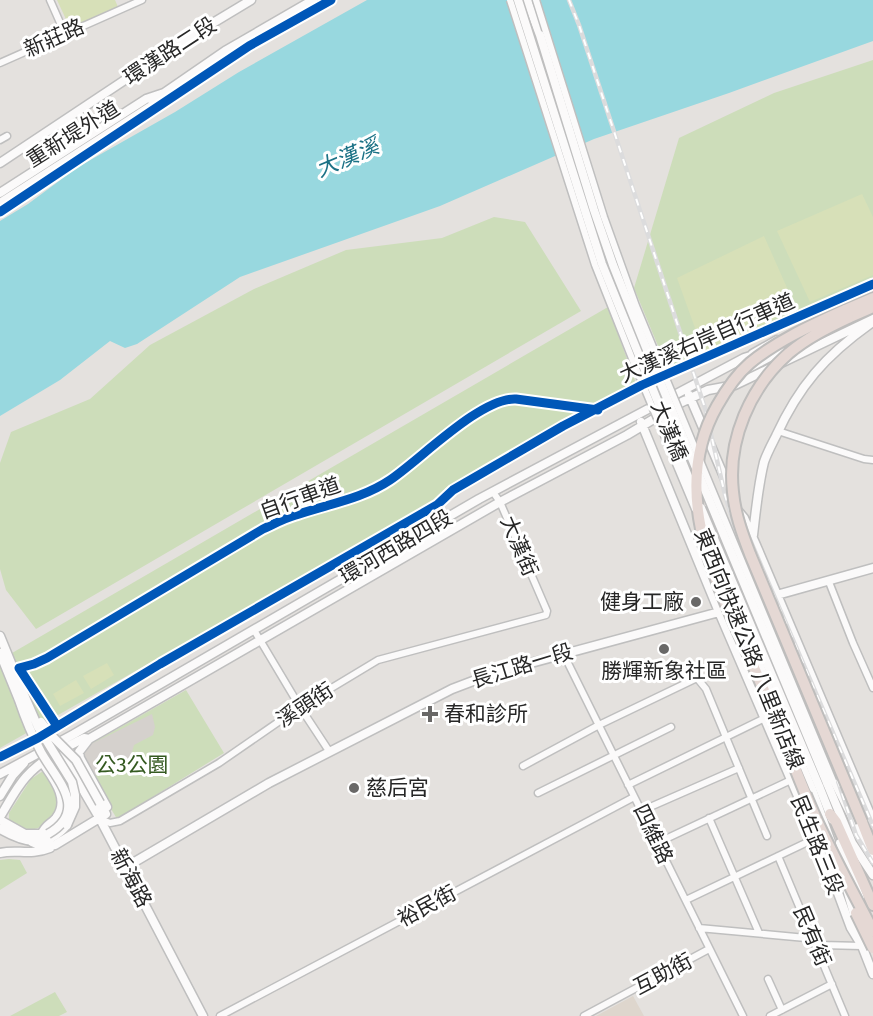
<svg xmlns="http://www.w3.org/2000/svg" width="873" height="1016" viewBox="0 0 873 1016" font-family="'Fira Sans','Noto Sans TC',sans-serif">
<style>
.education{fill:#ded6cd}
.green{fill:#cdddba}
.pitch{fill:#d7e0b8}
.plaza{fill:#d5d1cd}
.water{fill:#98d8df}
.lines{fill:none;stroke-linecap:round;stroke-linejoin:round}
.street-casing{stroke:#bfbfbf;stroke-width:9}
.secondary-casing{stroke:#bfbfbf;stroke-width:11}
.highway-casing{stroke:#bebdbc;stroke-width:14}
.street{stroke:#fbfafa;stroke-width:6}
.secondary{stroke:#fbfafa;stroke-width:8}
.highway{stroke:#e5d8d4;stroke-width:10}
.rail-casing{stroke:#dcdcdd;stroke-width:4.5}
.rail{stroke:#fff;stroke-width:2;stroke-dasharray:7;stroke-linecap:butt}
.street-bridge-casing{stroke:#bfbfbf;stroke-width:9;stroke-linecap:butt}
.secondary-bridge-casing{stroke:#bfbfbf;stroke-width:11;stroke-linecap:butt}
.highway-bridge-casing{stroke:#bebdbc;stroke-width:14;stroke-linecap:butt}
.street-bridge{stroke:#fbfafa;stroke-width:6}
.secondary-bridge{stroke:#fbfafa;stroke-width:8}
.highway-bridge{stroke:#e5d8d4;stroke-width:10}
.cycleway-casing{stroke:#fff;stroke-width:13}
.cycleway{stroke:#0057b8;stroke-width:9}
.poi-dot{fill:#696867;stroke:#fff;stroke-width:2}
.labels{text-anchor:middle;stroke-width:6;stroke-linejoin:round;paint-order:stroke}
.street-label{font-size:21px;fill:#272727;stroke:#fff}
.poi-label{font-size:21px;fill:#272727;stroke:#fff;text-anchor:start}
.park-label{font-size:21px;fill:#355a21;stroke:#fff}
.water-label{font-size:22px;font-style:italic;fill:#1c7286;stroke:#fff}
</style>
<rect width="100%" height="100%" fill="#e4e1de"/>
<!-- education -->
<path class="education" d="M633 996 644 1016H596Z"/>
<!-- green -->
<path class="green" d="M873 60V283L668 370 634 288 679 138 774 93Z
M494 217 525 222 581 311 36 629 6 590 0 569V463L11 432 90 399 150 345 254 289 346 250 442 238Z
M608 307 637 386 0 748V660Z
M186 690 224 753 117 819 84 763 89 745Z
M43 771C59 786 59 798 56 817 37 831 29 835 9 819V813L31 779Z
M9 859 20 860 27 873 0 890V860Z
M55 992 67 1012 59 1016H10Z"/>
<!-- pitch -->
<path class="pitch" d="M57 0H115L118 7 71 30Z
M862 194 873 217V275L810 302 777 231Z
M764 236 796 308 704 353 677 278Z
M107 663 114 675 91 689 83 676Z
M76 680 84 693 60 706 53 694Z"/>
<!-- plaza -->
<path class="plaza" d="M152 714 155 727 153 735 134 745 128 767 121 772 105 771 93 776 84 763 83 752 89 745Z"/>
<!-- water -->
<path class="water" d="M367 0H873V41L729 93 594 139 440 206 240 277 137 344 125 348 110 341 60 380 0 416V221L28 204 78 167 175 112 239 72Z"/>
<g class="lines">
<!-- street casing -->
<g class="street-casing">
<path id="street" d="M50 0 65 34
M0 63 142 0
M0 140 7 136
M752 353 777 339
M778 431 864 459 873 460
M829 582 853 643 873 688
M254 630 300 707 329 751
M563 653 743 1016
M523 766 599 725 697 678 706 689 767 836
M833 781 873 861
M628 785 765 718
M813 789 832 842
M538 793 671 727
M641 811 739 768
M709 818 759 933
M100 819 110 823 120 821 219 763 300 707 378 660 546 615 547 611 500 502 493 492
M657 843 791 780
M778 856 845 1016
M686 900 816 838
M699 928 806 938 821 945 862 946 845 886
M768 979 782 1010
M220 1016 634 797
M584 1016 709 949
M770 1016 832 984"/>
</g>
<!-- secondary casing -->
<g class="secondary-casing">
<path id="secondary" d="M527 0 540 35
M0 163 188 38 251 0
M0 193 146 99 164 93 225 51 313 0
M0 203 151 106 161 95
M747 369 794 344
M689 395 731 493
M641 422 719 612 828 866 851 928 862 946 873 974
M739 512 744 518 756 545 873 821
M753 535C756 510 758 486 764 462 767 453 772 444 776 436 799 386 825 356 870 324
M752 602 873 568
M0 636 25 697
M0 653 19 700
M89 739 79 752 80 758 107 807
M56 749 69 766 100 819 203 1016
M0 774 74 734 479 499 744 358 760 353
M827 783 852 843 873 875
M819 786 832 819
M0 796 13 775 24 763
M0 817C8 804 16 788 26 777 42 759 63 749 84 738L89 739 500 502 627 435 682 402 708 390 735 385 873 319
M0 820 25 834H44
M0 829C24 843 46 849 67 825
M41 835C46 824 50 825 56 818 71 799 52 777 42 762
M32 842 44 847 55 845 106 814 100 803
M840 843 860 898
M0 853C17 849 30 856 50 848
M126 867 269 783 452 689 494 673 734 608"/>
</g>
<!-- highway casing -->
<g class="highway-casing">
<path id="highway" d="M845 310 873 298
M848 318 873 307
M830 814 836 822 873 905
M862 822 873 850"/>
</g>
<!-- street -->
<use href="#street" class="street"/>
<!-- secondary -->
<use href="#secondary" class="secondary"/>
<!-- highway -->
<use href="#highway" class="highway"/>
<!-- rail casing -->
<g class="rail-casing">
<path id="rail" d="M569 0 579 25 705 408 725 495 741 547 839 784 856 835 873 863
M732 488 748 535 873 826"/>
</g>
<!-- rail -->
<use href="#rail" class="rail"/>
<!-- street-bridge casing -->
<g class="street-bridge-casing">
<path id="street-bridge" d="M510 0 595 265 633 361 695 509
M536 0 604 217 636 306 833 781
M708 541 813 789"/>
</g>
<!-- secondary-bridge casing -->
<g class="secondary-bridge-casing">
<path id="secondary-bridge" d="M518 0 602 264 696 496
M540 35 594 210 613 265 649 355 827 783
M701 508 819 786
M25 697 38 727 72 782 75 795V807L67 825
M19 700C25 718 32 735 41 752 56 779 90 810 48 834
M41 722 51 735 76 760 100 803"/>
</g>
<!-- highway-bridge casing -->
<g class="highway-bridge-casing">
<path id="highway-bridge" d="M845 310C812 325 778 340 750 363 736 375 726 390 717 406 664 499 725 599 762 686 782 732 798 780 819 825 836 861 855 896 873 931
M848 318C827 328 807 338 789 353 750 387 727 440 733 492 735 514 742 533 750 554L862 822
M856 913 873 948"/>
</g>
<!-- street-bridge -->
<use href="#street-bridge" class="street-bridge"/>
<!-- secondary-bridge -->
<use href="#secondary-bridge" class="secondary-bridge"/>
<!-- highway-bridge -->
<use href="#highway-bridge" class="highway-bridge"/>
<!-- cycleway casing -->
<g class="cycleway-casing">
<path id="cycleway" d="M0 212 249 46 331 0
M57 726 19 668 34 664 47 658 263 529C274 524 285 518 296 515 328 504 362 499 390 480 420 460 481 397 516 399L598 410
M0 757 38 738 160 664 437 505 453 490 563 426 642 385 873 284"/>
</g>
<!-- cycleway -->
<use href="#cycleway" class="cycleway"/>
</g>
<!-- markers -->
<g class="poi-dot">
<circle cx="696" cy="602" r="6"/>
<circle cx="664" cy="649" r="6"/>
<path d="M427 705h6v6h6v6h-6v6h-6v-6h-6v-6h6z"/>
<circle cx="354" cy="788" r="6"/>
</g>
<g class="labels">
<!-- street labels -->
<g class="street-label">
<text transform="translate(54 38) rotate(-24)" y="7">新莊路</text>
<text transform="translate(170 51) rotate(-33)" y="7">環漢路二段</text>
<text transform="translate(73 134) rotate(-32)" y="7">重新堤外道</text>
<text transform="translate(707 338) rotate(-24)" y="7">大漢溪右岸自行車道</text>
<text transform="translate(669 431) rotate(68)" y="7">大漢橋</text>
<text transform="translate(300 498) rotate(-20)" y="7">自行車道</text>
<text transform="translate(519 546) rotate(67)" y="7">大漢街</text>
<text transform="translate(396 547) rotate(-30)" y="7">環河西路四段</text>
<text transform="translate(749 649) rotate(68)" y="7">東西向快速公路 八里新店線</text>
<text transform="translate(522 666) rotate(-17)" y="7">長江路一段</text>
<text transform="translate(305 705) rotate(-33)" y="7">溪頭街</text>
<text transform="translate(653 834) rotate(64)" y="7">四維路</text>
<text transform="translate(817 845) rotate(68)" y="7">民生路三段</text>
<text transform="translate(131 878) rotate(62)" y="7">新海路</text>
<text transform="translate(427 906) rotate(-28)" y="7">裕民街</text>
<text transform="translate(812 936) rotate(67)" y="7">民有街</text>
<text transform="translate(663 974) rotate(-28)" y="7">互助街</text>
</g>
<!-- poi labels -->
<g class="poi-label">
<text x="684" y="609" text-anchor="end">健身工廠</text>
<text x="664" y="678" text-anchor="middle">勝輝新象社區</text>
<text x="444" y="721">春和診所</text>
<text x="366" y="795">慈后宮</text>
</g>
<!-- park labels -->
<g class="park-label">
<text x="132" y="772">公3公園</text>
</g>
<!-- water labels -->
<g class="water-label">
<text transform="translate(347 157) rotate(-23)" y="8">大漢溪</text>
</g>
</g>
</svg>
